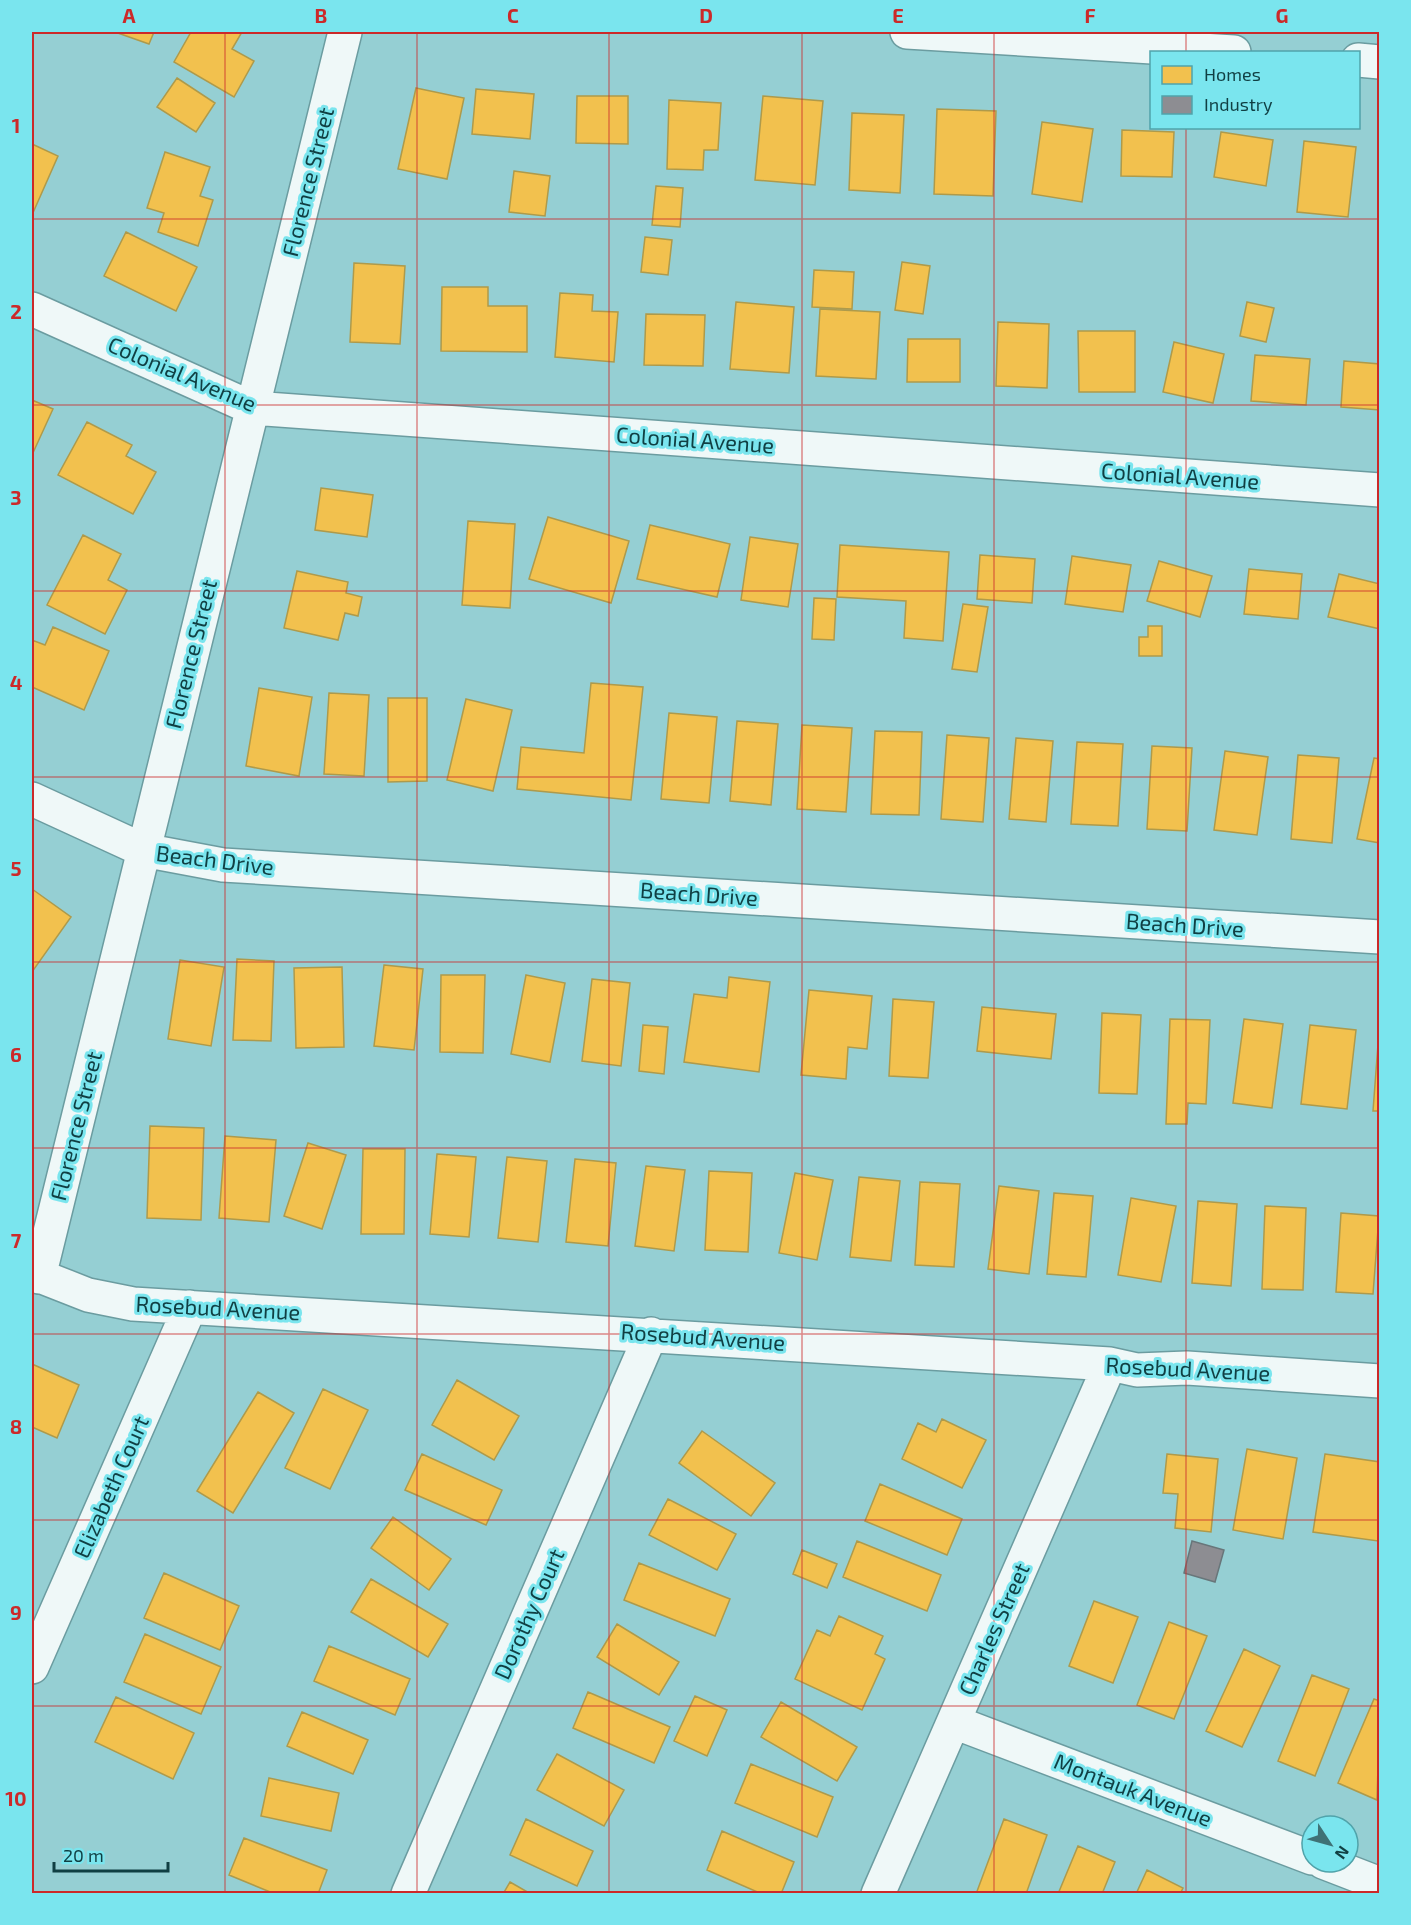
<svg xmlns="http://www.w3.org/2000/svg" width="1411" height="1925" viewBox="0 0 1411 1925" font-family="'Exo 2',sans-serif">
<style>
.homes{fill:#f2c14e;stroke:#ae9a4b;stroke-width:1.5}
.industry{fill:#8d8d92;stroke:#68767a;stroke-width:1.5}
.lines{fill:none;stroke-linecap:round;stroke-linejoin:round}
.minor-casing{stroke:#6b9ca0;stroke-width:36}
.minor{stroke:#eff8f8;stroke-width:33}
.grid{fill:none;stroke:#cc2929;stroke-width:1.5;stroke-opacity:0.55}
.labels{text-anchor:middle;stroke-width:6;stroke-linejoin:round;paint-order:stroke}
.street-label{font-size:22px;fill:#103f43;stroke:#7ae5ee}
.neatline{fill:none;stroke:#cc2929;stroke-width:2}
.grid-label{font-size:20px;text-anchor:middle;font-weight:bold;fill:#cc2929}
</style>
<rect width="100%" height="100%" fill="#95cfd3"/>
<!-- homes -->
<path class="homes" d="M115 32H154L149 44Z
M191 32H242L232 49 254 61 234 97 174 62Z
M177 78 215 103 196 132 157 107Z
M416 88 464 98 447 179 398 169Z
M476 89 534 94 530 139 472 134Z
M577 96H628V144L576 143Z
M763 96 823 101 815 185 755 180Z
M669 100 721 103 718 150H704L703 170 667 169Z
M937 109 996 111 993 196 934 194Z
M852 113 904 115 900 193 849 190Z
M1042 122 1093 129 1082 202 1032 194Z
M1122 130 1174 132 1172 177 1121 176Z
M1221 132 1273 140 1266 186 1214 177Z
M1304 141 1356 147 1348 217 1297 212Z
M32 144 58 156 32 215Z
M165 152 210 167 200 196 213 200 198 246 158 232 164 213 147 208Z
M514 171 550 176 545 216 509 212Z
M656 186 683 188 680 227 652 225Z
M126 232 197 267 176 311 104 276Z
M645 237 672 240 668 275 641 272Z
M902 262 930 266 923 314 895 310Z
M354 263 405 266 400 344 350 342Z
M814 270 854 272 852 309 812 307Z
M442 287H488V306H527V352L441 351Z
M560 293 593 295 592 311 618 312 614 362 555 357Z
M736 302 794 307 789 373 730 369Z
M1247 302 1274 308 1266 342 1240 336Z
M820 309 880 312 876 379 816 376Z
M646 314 705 315 703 366 644 365Z
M998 322 1049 324 1047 388 996 386Z
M1078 331H1135V392H1079Z
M908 339H960V382H907Z
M1174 342 1224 354 1213 403 1163 392Z
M1255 355 1310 359 1306 405 1251 401Z
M1344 361 1380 364V410L1341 407Z
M32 400 53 409 32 455Z
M87 422 132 445 126 456 156 472 133 514 58 475Z
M321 488 373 495 367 537 315 530Z
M548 517 629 541 611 603 529 579Z
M468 521 515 524 510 608 462 605Z
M650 525 730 544 717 597 637 579Z
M83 535 121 554 108 580 127 590 105 634 47 605Z
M750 537 798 544 788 607 741 600Z
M840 545 949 552 943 641 904 638 906 601 837 597Z
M980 555 1035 559 1032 603 977 599Z
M1072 556 1131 565 1123 612 1065 604Z
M1159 561 1212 576 1200 617 1147 601Z
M1249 569 1302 574 1298 619 1244 614Z
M297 571 348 582 346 593 362 597 358 616 345 613 338 640 284 628Z
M1339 574 1380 584V629L1328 617Z
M814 598 836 599 834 640 812 639Z
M963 604 988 607 977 672 952 669Z
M1148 626H1162V656H1139V637H1148Z
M53 627 109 651 84 710 32 687V640L45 645Z
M591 683 643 687 631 800 517 789 521 747 584 753Z
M259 688 312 697 299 776 246 766Z
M329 693 369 695 364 776 324 774Z
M388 698H427V781L388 782Z
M466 699 512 710 493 791 447 780Z
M669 713 717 717 709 803 661 799Z
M737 721 778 724 771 805 730 801Z
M802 725 852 728 846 812 797 809Z
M875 731 922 732 919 815 871 814Z
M947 735 989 738 983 822 941 819Z
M1016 738 1053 741 1046 822 1009 819Z
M1077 742 1123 744 1118 826 1071 824Z
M1152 746 1192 748 1187 831 1147 829Z
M1225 751 1268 757 1257 835 1214 830Z
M1298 755 1339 758 1332 843 1291 839Z
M1374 758 1380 759V843L1357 839Z
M32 889 71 917 32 972Z
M237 959 274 961 271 1041 233 1040Z
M180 960 224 967 211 1046 168 1039Z
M384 965 423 969 414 1050 374 1046Z
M342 967 344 1047 296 1048 294 968Z
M441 975H485L483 1053 440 1052Z
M526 975 565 983 550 1062 511 1054Z
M729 977 770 982 759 1072 684 1062 694 994 727 998Z
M592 979 630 983 621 1066 582 1061Z
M809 990 872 996 867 1049 848 1047 846 1079 801 1075Z
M893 999 934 1002 928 1078 889 1076Z
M982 1007 1056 1014 1051 1059 977 1051Z
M1102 1013 1141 1015 1137 1094 1099 1093Z
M1170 1019 1210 1020 1206 1104 1188 1103 1187 1124H1166Z
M1244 1019 1283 1024 1272 1108 1233 1103Z
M643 1025 668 1027 664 1074 639 1071Z
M1310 1025 1356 1030 1347 1109 1301 1104Z
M1379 1031H1380V1111H1373Z
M150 1126 204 1128 201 1220 147 1218Z
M225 1136 276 1140 269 1222 219 1218Z
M308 1143 346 1155 322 1229 284 1216Z
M363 1149H405L404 1234H361Z
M437 1154 476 1157 469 1237 430 1234Z
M507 1157 547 1161 538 1242 498 1238Z
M575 1159 616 1163 608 1246 566 1242Z
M646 1166 685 1170 674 1251 635 1246Z
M709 1171 752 1173 748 1252 705 1250Z
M795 1173 833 1180 817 1260 779 1253Z
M859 1177 900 1181 891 1261 850 1257Z
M920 1182 960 1184 954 1267 915 1265Z
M999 1186 1039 1191 1029 1274 988 1269Z
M1054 1193 1093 1196 1086 1277 1047 1274Z
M1131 1198 1176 1206 1161 1282 1118 1275Z
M1198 1201 1237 1204 1231 1286 1192 1283Z
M1265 1206 1306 1208 1303 1290 1262 1289Z
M1341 1213 1379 1216 1373 1294 1336 1292Z
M32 1364 79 1385 57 1438 32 1427Z
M457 1380 519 1416 494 1460 432 1425Z
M323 1389 368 1410 330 1489 285 1468Z
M258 1392 294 1413 233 1513 197 1491Z
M942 1419 986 1440 962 1488 902 1459 918 1423 936 1432Z
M702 1431 775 1483 751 1516 679 1463Z
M1247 1449 1297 1458 1283 1539 1233 1530Z
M422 1454 502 1490 486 1525 405 1490Z
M1167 1454 1218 1459 1211 1532 1175 1528 1178 1494 1163 1493Z
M1325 1454 1380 1462 1378 1541 1313 1532Z
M880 1484 962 1519 947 1555 865 1521Z
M668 1499 736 1534 717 1570 649 1535Z
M393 1517 451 1559 429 1590 371 1548Z
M857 1541 941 1575 927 1611 843 1577Z
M802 1550 837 1564 827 1588 793 1574Z
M639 1563 730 1599 715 1636 624 1600Z
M164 1573 239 1606 220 1650 144 1618Z
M371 1579 448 1624 428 1657 351 1612Z
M1094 1601 1138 1617 1113 1683 1069 1666Z
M839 1616 883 1636 875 1654 885 1659 862 1710 795 1679 817 1630 830 1636Z
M1169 1622 1207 1636 1174 1719 1137 1705Z
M617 1624 679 1662 659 1695 597 1657Z
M145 1634 221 1667 201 1714 124 1682Z
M329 1646 410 1679 395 1715 314 1681Z
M1244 1649 1280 1666 1242 1747 1206 1731Z
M1312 1675 1349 1689 1315 1776 1278 1761Z
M588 1692 670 1727 654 1763 573 1728Z
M695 1696 727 1710 707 1756 674 1741Z
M116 1697 194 1733 173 1779 95 1742Z
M1374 1699 1380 1701 1377 1800 1338 1783Z
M781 1702 857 1747 837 1781 761 1737Z
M302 1712 368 1740 353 1774 287 1746Z
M557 1754 624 1790 604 1826 537 1790Z
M751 1764 833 1797 817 1837 735 1803Z
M269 1778 339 1793 331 1831 261 1816Z
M526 1819 593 1851 577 1886 510 1855Z
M1004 1819 1047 1835 1026 1894H976Z
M722 1831 794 1862 781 1894H762L707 1870Z
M244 1838 327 1870 318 1894H275L229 1875Z
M1078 1846 1115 1862 1102 1894H1058Z
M1147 1870 1183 1888 1180 1894H1136Z
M510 1882 531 1894H503Z"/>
<!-- industry -->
<path class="industry" d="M1192 1541 1224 1550 1215 1582 1184 1573Z"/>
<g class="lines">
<!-- minor casing -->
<g class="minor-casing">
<path id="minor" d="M907 32 1234 52
M1358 60 1380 62
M32 309 252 408 1380 490
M32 799 143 850 223 865 1380 937
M32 1273 88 1295 133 1304 1110 1364 1137 1370 1187 1368 1380 1381
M39 1277 345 32
M32 1667 190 1307
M954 1722 1312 1858
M1323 1862 1380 1884
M408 1894 651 1334
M878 1894 1110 1364"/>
</g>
<!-- minor -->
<use href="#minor" class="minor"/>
</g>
<!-- grid -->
<path class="grid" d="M225 32V1894M417 32V1894M609 32V1894M802 32V1894M994 32V1894M1186 32V52M1186 128V1894M32 219H1380M32 405H1380M32 591H1380M32 777H1380M32 962H1380M32 1148H1380M32 1334H1380M32 1520H1380M32 1706H1380"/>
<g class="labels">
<!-- street labels -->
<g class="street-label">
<text transform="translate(308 182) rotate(-76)" y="8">Florence Street</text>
<text transform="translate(182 374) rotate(23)" y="8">Colonial Avenue</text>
<text transform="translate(695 440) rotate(4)" y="8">Colonial Avenue</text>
<text transform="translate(1180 476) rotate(4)" y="8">Colonial Avenue</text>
<text transform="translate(191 654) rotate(-76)" y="8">Florence Street</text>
<text transform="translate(215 860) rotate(7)" y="8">Beach Drive</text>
<text transform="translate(699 894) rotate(4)" y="8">Beach Drive</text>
<text transform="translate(1185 925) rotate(4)" y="8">Beach Drive</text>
<text transform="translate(76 1126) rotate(-76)" y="8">Florence Street</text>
<text transform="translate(218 1308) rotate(3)" y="8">Rosebud Avenue</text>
<text transform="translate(703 1337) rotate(4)" y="8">Rosebud Avenue</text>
<text transform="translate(1188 1369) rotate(3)" y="8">Rosebud Avenue</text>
<text transform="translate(111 1487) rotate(-66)" y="8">Elizabeth Court</text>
<text transform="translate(529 1614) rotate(-66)" y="8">Dorothy Court</text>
<text transform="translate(994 1629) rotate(-66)" y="8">Charles Street</text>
<text transform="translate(1133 1790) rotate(21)" y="8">Montauk Avenue</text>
</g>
</g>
<!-- border -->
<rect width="1411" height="1925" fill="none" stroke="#7ae5ee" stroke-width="66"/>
<!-- legend -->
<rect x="1150" y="51" width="210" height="78" fill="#7ae5ee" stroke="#50a3aa" stroke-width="1.5"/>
<rect x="1162" y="66" width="30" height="18" fill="#f2c14e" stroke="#50a3aa" stroke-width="1.5"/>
<text x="1204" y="81" font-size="18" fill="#103f43">Homes</text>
<rect x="1162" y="96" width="30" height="18" fill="#8d8d92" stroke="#50a3aa" stroke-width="1.5"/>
<text x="1204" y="111" font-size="18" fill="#103f43">Industry</text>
<!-- north arrow -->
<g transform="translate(1330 1844) rotate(126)"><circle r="28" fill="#7ae5ee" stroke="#50a3aa" stroke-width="1.5"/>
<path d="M0-4.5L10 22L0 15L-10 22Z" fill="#3f7175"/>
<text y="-9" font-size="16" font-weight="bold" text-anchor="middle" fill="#103f43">N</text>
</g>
<!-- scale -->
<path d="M54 1862v9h114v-9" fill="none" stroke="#103f43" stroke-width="3"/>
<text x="63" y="1862" font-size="18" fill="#103f43" stroke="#7ae5ee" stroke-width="4.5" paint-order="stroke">20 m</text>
<rect x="33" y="33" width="1345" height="1859" class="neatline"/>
<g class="grid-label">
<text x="129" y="23">A</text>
<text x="321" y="23">B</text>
<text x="513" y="23">C</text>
<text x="706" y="23">D</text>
<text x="898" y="23">E</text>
<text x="1090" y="23">F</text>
<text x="1282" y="23">G</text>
<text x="16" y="133">1</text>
<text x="16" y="319">2</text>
<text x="16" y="505">3</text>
<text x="16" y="690">4</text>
<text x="16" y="876">5</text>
<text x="16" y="1062">6</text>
<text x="16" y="1248">7</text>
<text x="16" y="1434">8</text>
<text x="16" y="1620">9</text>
<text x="16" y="1806">10</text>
</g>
</svg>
